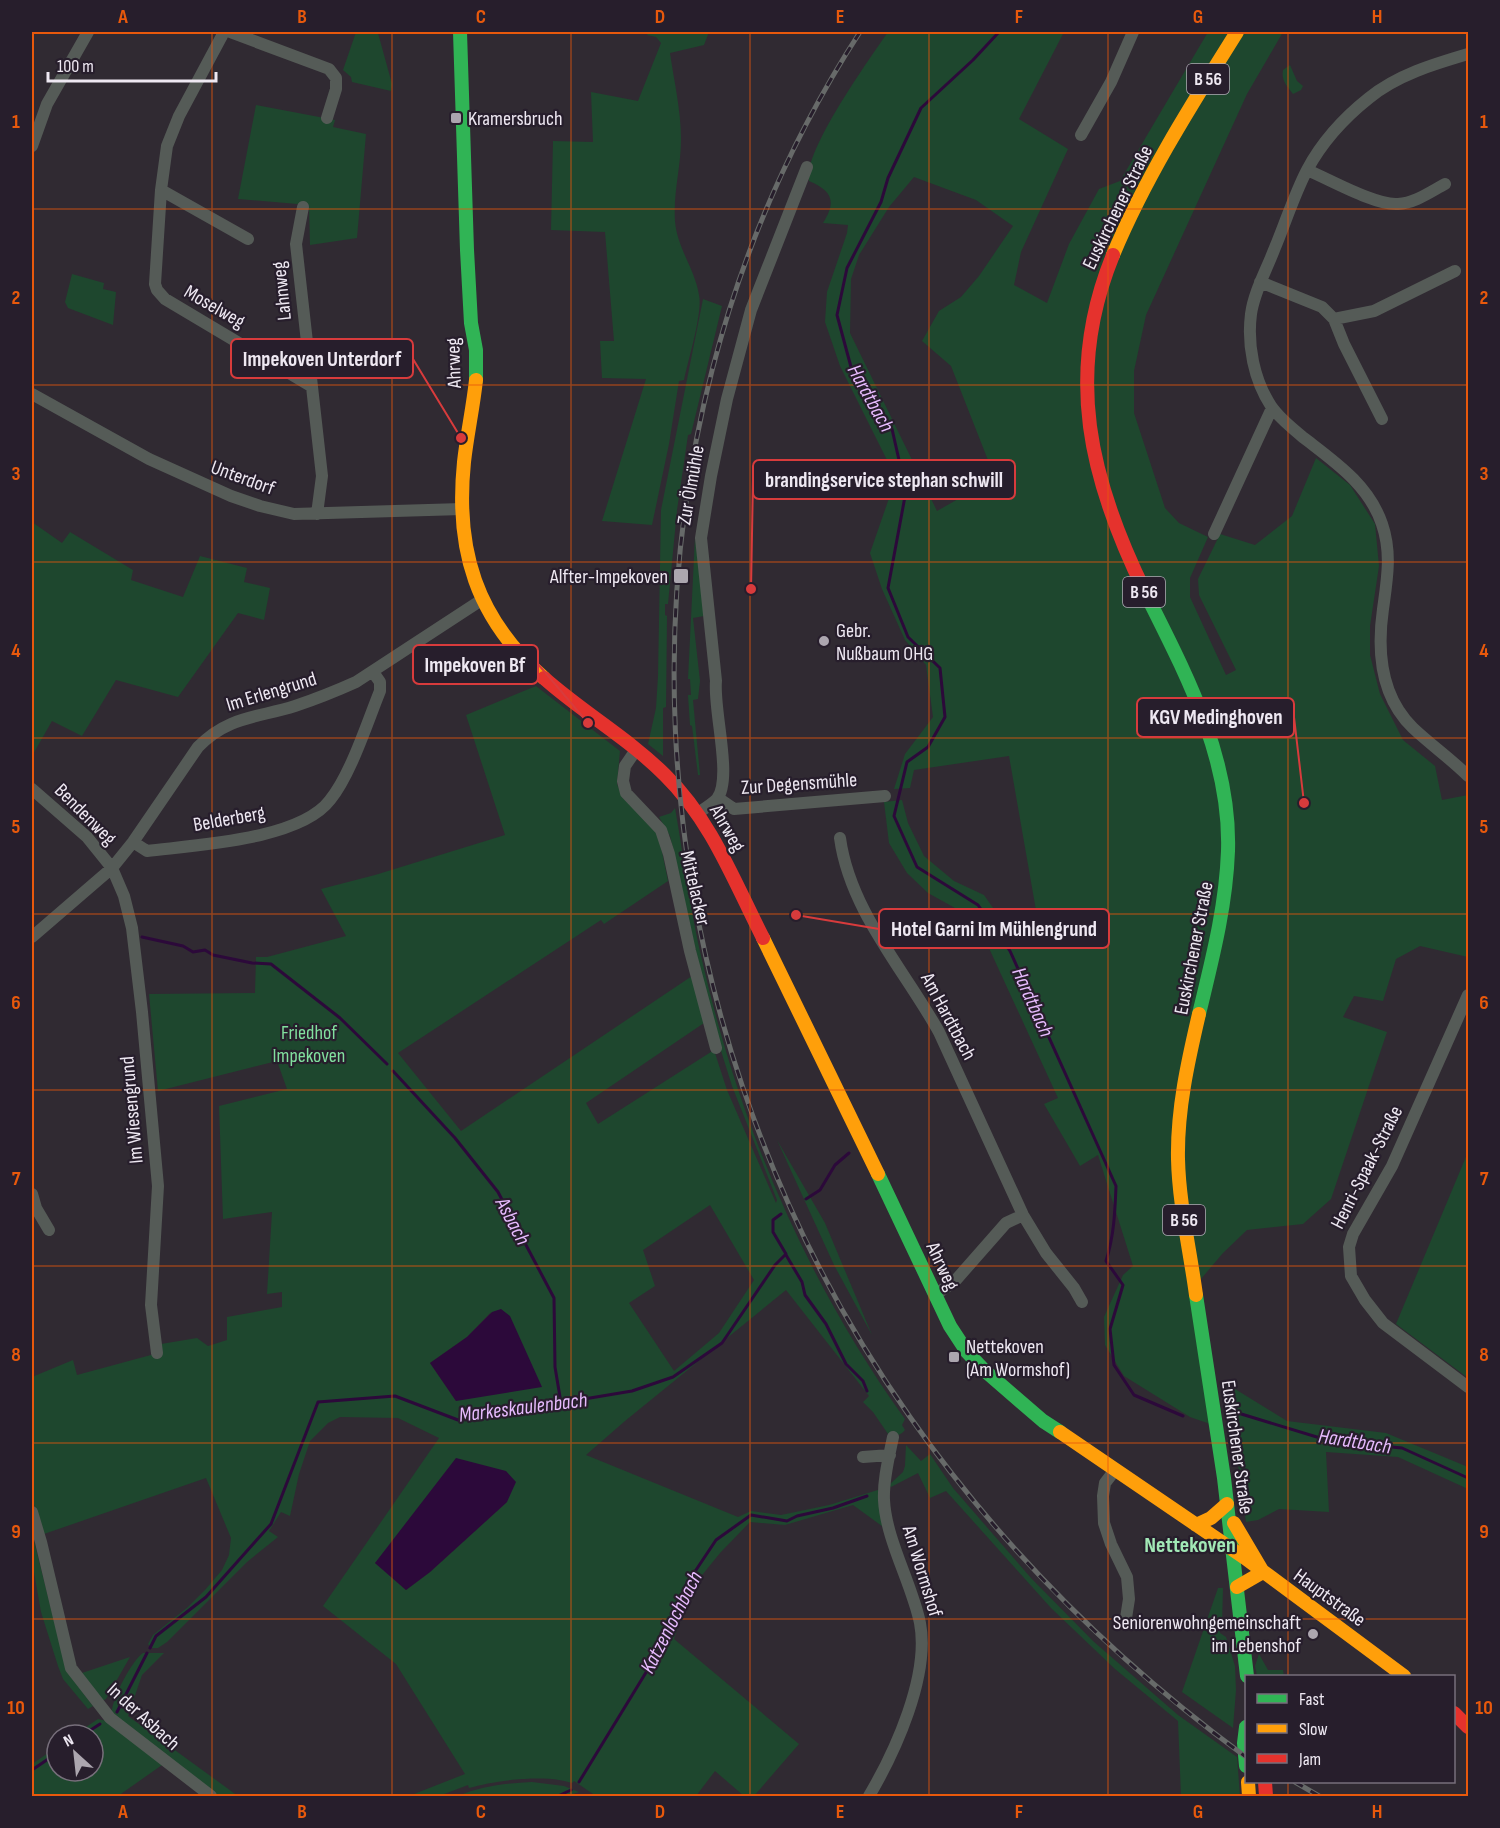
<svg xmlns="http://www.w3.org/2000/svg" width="1500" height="1828" viewBox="0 0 1500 1828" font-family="'Sofia Sans Condensed',sans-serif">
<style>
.green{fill:#1e472e;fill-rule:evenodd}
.water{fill:#2c093a}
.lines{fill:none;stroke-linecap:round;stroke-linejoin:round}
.stream{stroke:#2c093a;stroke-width:3}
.street{stroke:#555b57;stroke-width:12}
.fast{stroke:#30b455;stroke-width:14}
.slow{stroke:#ff9f0a;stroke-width:14}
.jam{stroke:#e5322d;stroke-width:14}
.rail-casing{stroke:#676a69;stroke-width:5}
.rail{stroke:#271e2c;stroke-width:3;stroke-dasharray:9;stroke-linecap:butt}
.grid{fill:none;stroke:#e8590c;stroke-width:1.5;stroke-opacity:0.55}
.poi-dot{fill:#aca6af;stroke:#271e2c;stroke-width:2}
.labels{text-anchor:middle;stroke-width:4.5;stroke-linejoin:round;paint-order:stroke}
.shield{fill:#271e2c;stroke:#b2abb7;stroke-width:1.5}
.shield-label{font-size:18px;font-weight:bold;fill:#eee8f2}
.poi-label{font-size:20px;fill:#eee8f2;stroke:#271e2c;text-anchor:start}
.street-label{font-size:20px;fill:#eee8f2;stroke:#271e2c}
.park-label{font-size:20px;fill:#81df9e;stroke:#271e2c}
.water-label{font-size:21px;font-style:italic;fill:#e7bbfe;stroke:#271e2c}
.quarter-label{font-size:22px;font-weight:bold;fill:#a2e9b6;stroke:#271e2c}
.leader{fill:none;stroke:#d83b3c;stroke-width:2}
.callout-dot{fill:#d83b3c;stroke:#271e2c;stroke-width:2}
.callout{fill:#271e2c;stroke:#d83b3c;stroke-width:2}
.callout-label{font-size:21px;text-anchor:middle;font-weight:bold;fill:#eee8f2}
.neatline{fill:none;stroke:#e8590c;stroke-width:2}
.grid-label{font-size:20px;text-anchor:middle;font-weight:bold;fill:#e8590c}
</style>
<rect width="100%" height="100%" fill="#302a32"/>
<!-- green -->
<path class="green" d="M356 32 378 33 392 84 391 91 352 82 351 77 343 70Z
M649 32H709L704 45 670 53C674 81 681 110 681 139 681 167 673 193 675 221 677 248 695 269 699 295 703 312 688 361 684 380L679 381 669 444 652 525 602 521 646 379 602 378 600 341H614L605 232 551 230 553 141 593 142 591 92 638 101 661 43 656 37 647 35Z
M888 32H1064L1019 119 1068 149 1021 252 1014 285 1047 303 1069 244 1099 189 1120 181 1208 32H1283L1247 94 1146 315 1134 371V413L1165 508 1179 523 1208 537 1190 578V597L1226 675 1236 670 1199 595 1198 579 1220 534 1255 545 1292 516 1316 458 1350 485 1375 524 1379 566 1370 626V655L1380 694 1403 740 1435 766 1442 800 1468 795V957L1420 946 1396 959 1383 1001 1354 996 1343 1017 1387 1032 1331 1199 1303 1224 1247 1230 1223 1253 1195 1286 1216 1426 1190 1417 1124 1376 1105 1345 1104 1317 1123 1275 1133 1266 1098 1155 1080 1166 1044 1104 1058 1098 982 933 973 918 928 893 907 873 889 843 884 802 902 800 908 823 924 856 954 881 984 895 1005 925 1037 916 1009 756 914 770 910 788 894 789 905 754 933 717 926 665 905 640 882 589 870 553 896 478 840 366 825 322 827 292 847 233 848 225 823 223C837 201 832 191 809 181 802 153 870 58 888 32ZM914 177 976 200 1013 226 979 276 961 297 939 311 922 341 951 366 995 478 937 511 850 333 851 279 859 255 889 207Z
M1290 65 1297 81 1303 86 1301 90 1293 94C1287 86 1281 81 1283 70Z
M256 105 335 120 333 127 366 134 357 238 310 245 309 205 238 199Z
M72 274 104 283 103 289 116 292 113 325 68 308 65 302Z
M703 299 722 306 691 434 688 435 677 510 668 604H665V615L667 616 666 707 663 708V756L648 744 656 708 658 676 661 510Z
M32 522 62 543 70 532 133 570 131 580 183 597 200 556 247 568 244 582 270 588 264 620 238 613 178 697 116 680 82 736 52 721 32 756Z
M695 537 704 616 693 618 700 681 698 699 693 700 700 775H698L692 726 690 725 688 695H691L690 679H688Z
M536 686 620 751 617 784 623 798 658 832 668 881 604 924 601 920 398 1053 461 1131 692 976 704 1023 586 1103 598 1124 714 1050 727 1090 776 1203 777 1200 732 1086 712 1022 670 836 659 817 671 813 675 808C684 859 690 910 702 960 739 1124 807 1283 905 1419L902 1425 905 1430C900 1436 896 1436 888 1434L873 1412 863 1402 869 1396 786 1290 625 1421 586 1455 738 1517 751 1511 781 1515 829 1505 881 1489 886 1529 853 1505 785 1525 750 1522 720 1553 690 1590 674 1639 799 1744 754 1796H744L715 1771 696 1796H596L574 1781 572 1783C546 1774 496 1780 469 1788L468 1785 439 1796H409L465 1774 396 1664 323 1606 439 1438 398 1418 340 1417 328 1423 310 1441 299 1474 290 1516 281 1512 269 1531 278 1537 247 1562 167 1642 158 1648H152L148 1644 153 1635 188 1607 205 1590 222 1570 229 1555 231 1538 206 1478 44 1534 32 1499V1377L73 1360 77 1375 162 1352 161 1344 197 1338 208 1346 227 1340V1317L282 1307V1292L267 1294 272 1212 223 1219 219 1106 287 1089 277 1061 158 1091 149 994 255 993 256 957H267L346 936 321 889 375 875 505 835 466 715ZM710 1205 754 1280 719 1333 674 1371 629 1303 655 1286 643 1250ZM491 1312 456 1401 430 1363 467 1337ZM507 1502 430 1572 406 1590 375 1563Z
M777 1140 825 1223 872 1335 834 1265Z
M1468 1152V1378L1396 1324Z
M1222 1381 1287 1421 1386 1433 1468 1467V1489L1398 1457 1326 1452 1329 1512 1279 1509 1258 1520 1246 1522 1242 1493 1245 1492 1244 1484H1241C1236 1449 1228 1416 1222 1381Z
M906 1445 921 1461 930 1454 953 1488 1031 1578 1093 1641 1178 1715 1237 1757 1240 1796H1181L1178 1721 1115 1669 1051 1608 946 1491 930 1498 918 1473 891 1487 889 1485 903 1472 905 1466Z
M32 1533 63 1656 71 1677 93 1706 88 1709 63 1679 58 1666 41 1612 32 1561Z
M1218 1588H1223L1222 1625 1219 1626 1220 1633 1226 1637 1235 1666 1236 1690 1233 1728 1182 1692Z
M143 1653H164L142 1675 128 1716 238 1796H217L112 1714C110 1702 132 1660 143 1653Z
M1259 1654 1268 1670H1283L1284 1676H1257L1255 1666Z
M130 1657 106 1699 102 1701 79 1674Z
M98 1719 107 1721 162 1765 118 1796H32V1764L57 1747V1771H93V1735H74Z
M532 1782 564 1786 579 1792 567 1796H458C481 1786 506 1783 532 1782Z"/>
<!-- water -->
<path class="water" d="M501 1309 510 1316 542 1387 456 1401 430 1363 467 1337 492 1312Z
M456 1458 506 1471 516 1482 507 1502 430 1572 406 1590 375 1563Z"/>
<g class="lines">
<!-- stream -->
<path class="stream" d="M999 32 973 60 921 108 888 178 881 202 847 268 837 315 851 367 892 429 906 491 888 588 908 637 940 668 945 717 928 747 907 762 894 816 917 867 978 905 1010 951 1116 1186C1115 1212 1114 1236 1106 1261L1123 1285 1110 1329 1114 1365 1134 1395 1183 1416
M142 937 183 946 193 952 205 950 213 955 252 963 271 964 340 1018 387 1064
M393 1071 455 1138 498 1192 554 1298 555 1367 561 1403
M806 1199 820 1190 835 1165 849 1153
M786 1255 802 1282 805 1295 826 1324 846 1364 863 1381 867 1391
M1238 1413 1330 1441 1402 1448 1468 1478
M150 1648 156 1636 206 1597 271 1524 318 1402 395 1396 458 1420 632 1391 673 1377 722 1343 775 1265 786 1254 773 1232V1220L781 1214
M117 1712 147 1653
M83 1735 100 1724
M32 1770 57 1753
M579 1782 664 1643 686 1585 716 1540 751 1515 787 1521 797 1516 833 1508 867 1496
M558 1796 571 1790"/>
<!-- street -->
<path class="street" d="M224 32 179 116 167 146 161 190 155 284 157 290 165 299 311 386
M230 32 329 69 336 78V89L327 118
M1468 54C1434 64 1397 75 1369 98 1345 117 1322 142 1307 170 1294 195 1285 224 1274 250 1266 271 1254 292 1251 314 1247 345 1254 380 1271 406 1279 418 1293 429 1304 438 1335 462 1369 485 1382 524 1392 553 1387 580 1383 609 1377 651 1381 697 1413 728 1431 745 1451 759 1468 776
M1081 135 1111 82 1133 32
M32 146 47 104 88 32
M1307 170C1329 179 1376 206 1398 204 1415 203 1430 192 1445 184
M161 190 248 239
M303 207 296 244 322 476 317 514
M1260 282 1322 307 1334 319 1344 344 1382 419
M1334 319 1374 311 1455 271
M32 394 149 459 231 496 260 506 294 514 462 509
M1214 534 1272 408
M636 750 625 766 623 781 626 793 661 830 669 854 690 951 716 1048
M32 789 87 837 112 868 124 896 132 928 142 1012 158 1186 151 1305 157 1353
M718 798 734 809 885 796
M698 813C704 809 712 804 717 799 733 778 713 710 716 681L701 538 711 476 727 399 751 310 807 167
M840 838C850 911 904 969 939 1032L1023 1215 1046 1253 1074 1288 1082 1302
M133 842 147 851C195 845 300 840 330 800 351 774 367 723 380 691V682L373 672
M32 937 112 868 133 842 198 747C228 716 257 718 295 706 316 699 336 691 356 682L483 599
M1468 995 1392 1166 1353 1234 1349 1247 1351 1276 1365 1300 1383 1323 1468 1387
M32 1194 36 1208 49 1230
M935 1295 955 1281 1006 1223 1023 1215
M863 1457 890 1455
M1115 1470 1105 1483 1103 1496 1104 1523 1111 1544 1127 1577 1129 1599 1126 1618
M32 1512 41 1542 71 1668 110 1718 211 1796
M869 1796C895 1752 930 1676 920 1623 912 1584 886 1540 884 1500 883 1479 889 1457 893 1437"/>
<!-- fast -->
<path class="fast" d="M460 32 467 250 471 323 476 350V380
M1145 592C1186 674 1231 758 1228 851 1226 907 1212 960 1199 1014
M878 1174 950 1326 967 1352 984 1370 1043 1421 1060 1432
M1196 1295 1224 1478 1247 1676
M1246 1727 1244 1743 1246 1766"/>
<!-- slow -->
<path class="slow" d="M1113 255C1146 176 1192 104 1237 32
M476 380C473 408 467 435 464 462 455 550 476 618 544 678
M763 938 878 1174
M1196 1295C1190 1250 1179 1204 1178 1159 1177 1110 1188 1061 1199 1014
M1060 1432 1245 1558 1404 1676
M1234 1523 1263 1572 1237 1587
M1196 1525 1211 1518 1227 1504
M1248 1782 1249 1796"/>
<!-- jam -->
<path class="jam" d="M1113 255C1064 375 1090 480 1145 592
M544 678C582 712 628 738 665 775 711 820 734 881 763 938
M1454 1713 1468 1727
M1265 1782 1266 1796"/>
<!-- rail casing -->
<g class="rail-casing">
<path id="rail" d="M860 32C587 453 624 1011 910 1417 1004 1551 1115 1661 1246 1757
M1295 1782 1319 1796"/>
</g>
<!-- rail -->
<use href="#rail" class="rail"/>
</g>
<!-- grid -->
<path class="grid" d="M212 32V1796M392 32V1796M571 32V1796M750 32V1796M929 32V1796M1108 32V1796M1288 32V1676M32 209H1468M32 385H1468M32 562H1468M32 738H1468M32 914H1468M32 1090H1468M32 1266H1468M32 1443H1468M32 1619H1468M1288 1782V1796"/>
<!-- markers -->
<g class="poi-dot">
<rect x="450" y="112" width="12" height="12" rx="3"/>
<rect x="673" y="568" width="16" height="16" rx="3"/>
<circle cx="824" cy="641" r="6"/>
<rect x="948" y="1351" width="12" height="12" rx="3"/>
<circle cx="1313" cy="1634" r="6"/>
</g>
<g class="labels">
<!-- shield labels -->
<g class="shield">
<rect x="1187" y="64" width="42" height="30" rx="4.5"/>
<rect x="1123" y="577" width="42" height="30" rx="4.5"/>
<rect x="1163" y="1205" width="42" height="30" rx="4.5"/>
</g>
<g class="shield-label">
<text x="1208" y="85">B 56</text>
<text x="1144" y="598">B 56</text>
<text x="1184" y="1226">B 56</text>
</g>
<!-- poi labels -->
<g class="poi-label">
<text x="468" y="125">Kramersbruch</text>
<text x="668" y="583" text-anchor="end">Alfter-Impekoven</text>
<text x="836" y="637">Gebr.<tspan x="836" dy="23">Nußbaum OHG</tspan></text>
<text x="966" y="1353">Nettekoven<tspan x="966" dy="23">(Am Wormshof)</tspan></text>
<text x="1301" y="1629" text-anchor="end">Seniorenwohngemeinschaft<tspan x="1301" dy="23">im Lebenshof</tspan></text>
</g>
<!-- street labels -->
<g class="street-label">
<text transform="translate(1117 207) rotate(-64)" y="7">Euskirchener Straße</text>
<text transform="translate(281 291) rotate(-96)" y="7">Lahnweg</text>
<text transform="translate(215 306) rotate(30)" y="7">Moselweg</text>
<text transform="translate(453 363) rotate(-92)" y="7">Ahrweg</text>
<text transform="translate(243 477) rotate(20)" y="7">Unterdorf</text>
<text transform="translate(690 485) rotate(-80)" y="7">Zur Ölmühle</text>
<text transform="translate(271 691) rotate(-17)" y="7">Im Erlengrund</text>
<text transform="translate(799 783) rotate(-4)" y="7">Zur Degensmühle</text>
<text transform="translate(86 814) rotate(45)" y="7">Bendenweg</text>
<text transform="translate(229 818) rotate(-10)" y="7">Belderberg</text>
<text transform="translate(728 828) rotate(60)" y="7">Ahrweg</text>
<text transform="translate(696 888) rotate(77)" y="7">Mittelacker</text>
<text transform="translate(1193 948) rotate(-79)" y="7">Euskirchener Straße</text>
<text transform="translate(949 1016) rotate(62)" y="7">Am Hardtbach</text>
<text transform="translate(131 1110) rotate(-95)" y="7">Im Wiesengrund</text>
<text transform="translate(1366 1167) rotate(-63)" y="7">Henri-Spaak-Straße</text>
<text transform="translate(943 1266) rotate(65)" y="7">Ahrweg</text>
<text transform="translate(1238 1447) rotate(82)" y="7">Euskirchener Straße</text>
<text transform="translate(923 1571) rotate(73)" y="7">Am Wormshof</text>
<text transform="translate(1330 1597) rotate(36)" y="7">Hauptstraße</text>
<text transform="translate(144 1716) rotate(42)" y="7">In der Asbach</text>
</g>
<!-- park labels -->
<g class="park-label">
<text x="309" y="1039">Friedhof<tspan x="309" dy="23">Impekoven</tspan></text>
</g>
<!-- water labels -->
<g class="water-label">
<text transform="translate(871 398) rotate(61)" y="7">Hardtbach</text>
<text transform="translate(1033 1002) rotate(66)" y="7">Hardtbach</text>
<text transform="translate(513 1221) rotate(62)" y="7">Asbach</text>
<text transform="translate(523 1407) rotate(-7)" y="7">Markeskaulenbach</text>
<text transform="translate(1355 1441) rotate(9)" y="7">Hardtbach</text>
<text transform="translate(671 1622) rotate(-63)" y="7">Katzenlochbach</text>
</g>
<!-- quarter labels -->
<g class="quarter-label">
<text x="1190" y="1552">Nettekoven</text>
</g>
</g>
<!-- callouts -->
<path class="leader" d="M461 438L413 359M751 589L753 479M588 723L538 664M1304 803L1294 717M796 915L879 929"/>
<g class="callout-dot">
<circle cx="461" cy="438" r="6"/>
<circle cx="751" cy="589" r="6"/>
<circle cx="588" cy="723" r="6"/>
<circle cx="1304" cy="803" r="6"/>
<circle cx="796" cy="915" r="6"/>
</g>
<g class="callout">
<rect x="231" y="339" width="182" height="39" rx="6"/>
<rect x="753" y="460" width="262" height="39" rx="6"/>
<rect x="413" y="645" width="125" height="39" rx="6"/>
<rect x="1137" y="698" width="157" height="39" rx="6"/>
<rect x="879" y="909" width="230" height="39" rx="6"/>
</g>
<g class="callout-label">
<text x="322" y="366">Impekoven Unterdorf</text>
<text x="884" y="487">brandingservice stephan schwill</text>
<text x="475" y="672">Impekoven Bf</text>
<text x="1216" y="724">KGV Medinghoven</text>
<text x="994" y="936">Hotel Garni Im Mühlengrund</text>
</g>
<!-- border -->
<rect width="1500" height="1828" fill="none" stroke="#271e2c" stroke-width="66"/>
<!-- legend -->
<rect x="1245" y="1675" width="210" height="108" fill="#271e2c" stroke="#776f7b" stroke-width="1.5"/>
<rect x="1257" y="1694" width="30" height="9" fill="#30b455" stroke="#776f7b" stroke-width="1.5"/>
<text x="1299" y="1705" font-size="18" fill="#eee8f2">Fast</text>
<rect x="1257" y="1724" width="30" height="9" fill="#ff9f0a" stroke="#776f7b" stroke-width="1.5"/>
<text x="1299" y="1735" font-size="18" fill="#eee8f2">Slow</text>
<rect x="1257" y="1754" width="30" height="9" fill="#e5322d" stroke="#776f7b" stroke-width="1.5"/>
<text x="1299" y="1765" font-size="18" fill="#eee8f2">Jam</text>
<!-- north arrow -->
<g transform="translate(75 1753) rotate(333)"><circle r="28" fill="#271e2c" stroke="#776f7b" stroke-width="1.5"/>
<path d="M0-4.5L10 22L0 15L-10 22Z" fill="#aca6af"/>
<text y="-9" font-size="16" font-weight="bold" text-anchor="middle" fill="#eee8f2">N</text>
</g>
<!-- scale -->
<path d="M48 72v9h168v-9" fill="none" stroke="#eee8f2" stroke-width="3"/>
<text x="57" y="72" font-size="18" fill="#eee8f2" stroke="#271e2c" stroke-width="4.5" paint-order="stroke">100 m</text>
<rect x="33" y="33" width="1434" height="1762" class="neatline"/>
<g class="grid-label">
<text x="123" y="23">A</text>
<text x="302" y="23">B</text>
<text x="481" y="23">C</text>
<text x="660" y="23">D</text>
<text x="840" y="23">E</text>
<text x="1019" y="23">F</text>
<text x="1198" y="23">G</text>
<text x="1377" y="23">H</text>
<text x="16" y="128">1</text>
<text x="1484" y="128">1</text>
<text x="16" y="304">2</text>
<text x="1484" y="304">2</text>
<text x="16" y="480">3</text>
<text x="1484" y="480">3</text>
<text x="16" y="657">4</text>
<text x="1484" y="657">4</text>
<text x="16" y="833">5</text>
<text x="1484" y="833">5</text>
<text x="16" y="1009">6</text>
<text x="1484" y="1009">6</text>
<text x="16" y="1185">7</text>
<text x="1484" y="1185">7</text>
<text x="16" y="1361">8</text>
<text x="1484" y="1361">8</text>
<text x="16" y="1538">9</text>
<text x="1484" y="1538">9</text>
<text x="16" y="1714">10</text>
<text x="1484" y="1714">10</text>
<text x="123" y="1818">A</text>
<text x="302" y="1818">B</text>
<text x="481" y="1818">C</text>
<text x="660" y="1818">D</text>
<text x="840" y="1818">E</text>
<text x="1019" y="1818">F</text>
<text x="1198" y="1818">G</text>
<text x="1377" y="1818">H</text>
</g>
</svg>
